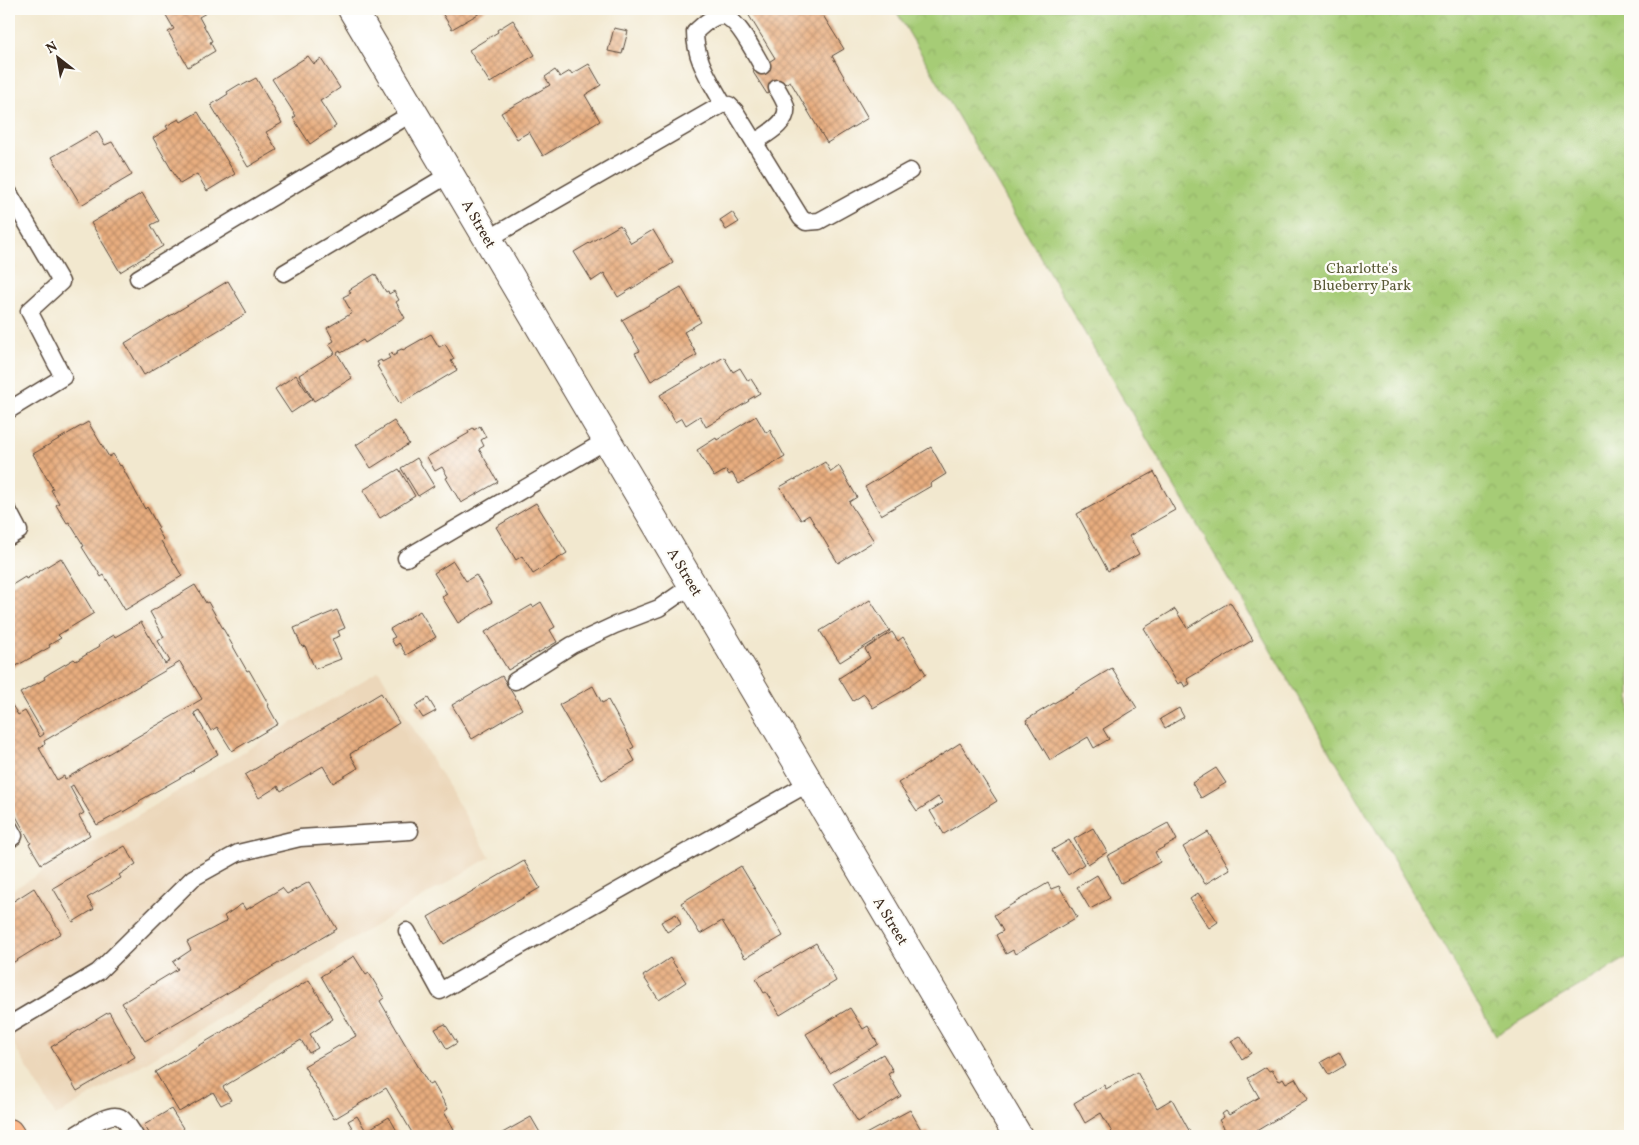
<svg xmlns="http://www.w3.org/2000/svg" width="1639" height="1145" viewBox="0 0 1639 1145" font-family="Vollkorn,serif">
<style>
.built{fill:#ecd7ba}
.park{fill:url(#park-crowns);stroke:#707b4a}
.building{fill:url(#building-cross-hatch);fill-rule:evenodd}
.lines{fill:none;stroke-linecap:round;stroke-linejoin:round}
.lane-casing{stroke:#564639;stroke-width:19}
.street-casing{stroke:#564639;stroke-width:30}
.primary-casing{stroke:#564639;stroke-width:30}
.lane{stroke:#fff;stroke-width:16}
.street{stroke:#fff;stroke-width:28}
.primary{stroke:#fcba8d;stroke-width:28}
.labels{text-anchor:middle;stroke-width:4.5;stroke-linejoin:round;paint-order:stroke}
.street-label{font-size:15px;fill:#3b2a1e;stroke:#fdfcf7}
.park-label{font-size:15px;fill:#5b5b38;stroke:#fdfcf7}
</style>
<defs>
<pattern id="park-crowns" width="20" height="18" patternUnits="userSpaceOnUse" patternTransform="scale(1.25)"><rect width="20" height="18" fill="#a6cc76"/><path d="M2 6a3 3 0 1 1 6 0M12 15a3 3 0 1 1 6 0" fill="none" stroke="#90af66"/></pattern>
<pattern id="building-cross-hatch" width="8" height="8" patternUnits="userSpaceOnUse" patternTransform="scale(1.25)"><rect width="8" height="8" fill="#e8ad7f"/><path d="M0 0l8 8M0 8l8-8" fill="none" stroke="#bd8d67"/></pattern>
</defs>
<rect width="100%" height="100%" fill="#fdfcf7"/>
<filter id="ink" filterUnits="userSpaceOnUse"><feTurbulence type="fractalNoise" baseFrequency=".02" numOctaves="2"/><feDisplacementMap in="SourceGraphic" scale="10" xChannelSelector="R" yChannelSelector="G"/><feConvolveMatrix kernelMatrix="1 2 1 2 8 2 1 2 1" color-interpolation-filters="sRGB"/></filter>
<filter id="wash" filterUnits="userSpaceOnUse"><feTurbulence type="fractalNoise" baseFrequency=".0096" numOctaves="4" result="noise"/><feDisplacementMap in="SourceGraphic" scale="20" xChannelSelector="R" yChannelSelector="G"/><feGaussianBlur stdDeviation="1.12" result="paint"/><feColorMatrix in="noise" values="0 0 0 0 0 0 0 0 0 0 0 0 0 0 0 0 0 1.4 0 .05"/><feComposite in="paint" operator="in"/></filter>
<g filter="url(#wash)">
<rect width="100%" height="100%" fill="#f2e8cf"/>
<!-- built -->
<path class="built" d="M379 671 490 857 56 1116 9 1037V892Z"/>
<!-- park -->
<path class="park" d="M895 9H1630V956L1496 1035Z"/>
<g id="blocks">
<!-- building -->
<path class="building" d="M158 9H204L206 13 199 17 212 41 210 42 215 51 188 67 168 32 174 29 163 10 159 12Z
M449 9H487L452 29 442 13Z
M745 9H819L844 49 832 56 868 118 827 143 790 81 767 94 753 72 775 58Z
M513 20 535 55 490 83 469 50 498 32 497 30Z
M614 28 628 31 622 54 608 51Z
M308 56 314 64 321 59 340 88 320 101 336 126 310 144 293 118 296 116 272 79Z
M589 64 601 85 585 95 600 121 543 156 529 132 517 139 501 113 550 85 545 77 555 70 560 77 570 71 572 74Z
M256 78 282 123 266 132 277 150 248 167 211 105 228 94 227 92 240 84 241 86Z
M198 112 235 174 207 191 197 174 180 184 153 138 168 129 166 126 179 119 181 122Z
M97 131 105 145 112 142 132 175 81 205 52 157Z
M142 193 159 221 151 225 163 246 120 272 91 223Z
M732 212 739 222 726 230 720 220Z
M620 225 631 243 653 230 673 263 618 297 604 273 592 281 574 252Z
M375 274 386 292 388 291 389 294 394 291 399 300 396 302 405 318 365 343 363 340 341 353 340 351 337 353 352 378 314 401 299 375 335 353 329 344 334 341 327 328 352 313 343 297 351 293 349 290Z
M228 281 247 313 144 375 125 343Z
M681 287 701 322 684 332 697 355 651 381 635 353 640 351 622 320Z
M431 334 439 347 445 344 454 359 451 361 457 370 400 404 377 366 379 365 377 362 381 360 382 362 390 358 388 355 392 353 393 356 398 353 397 351 402 349 403 350Z
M724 357 733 372 740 368 748 381 751 379 760 393 748 400 749 401 706 427 700 416 686 425 682 418 675 422 660 395Z
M296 375 312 399 291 413 275 389Z
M756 416 766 433 770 430 785 457 739 484 732 473 729 475 726 470 714 477 697 450 716 438 717 440Z
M394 421 409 444 371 468 356 445Z
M88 422 109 457 113 454 120 466 121 465 145 509 147 507 159 528 157 529 163 539 161 541 182 576 125 610 104 575 101 577 95 566H94L82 547 84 546 69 522 67 523 56 505 59 503 51 490 53 489 33 454Z
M480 426 486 437 481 440 484 446 479 449 498 482 461 503 446 478 448 477 442 467 435 471 427 457 469 433 468 431 473 428 474 430Z
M931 447 946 474 930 484 931 486 881 515 865 487Z
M417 458 434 486 418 496 401 468Z
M825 462 831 472 839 466 857 497 849 502 874 541 838 563 809 515 801 520 780 487 794 479 795 480Z
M399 469 415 496 380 518 363 490Z
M1154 472 1175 510 1129 536 1139 554 1108 571 1077 514Z
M536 503 567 553 533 574 522 556 516 560 496 527Z
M61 558 94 613 58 635 61 638 49 645 50 647 9 670V583L10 582 12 585 25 577 26 579Z
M453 561 466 581 476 575 492 602 458 623 442 597 447 594 434 573Z
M195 585 206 603 208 602 247 671 249 670 269 705 268 706 278 724 232 751 217 727 211 731 199 710 194 713 218 754 193 769 194 770 139 801 140 802 123 812V811L97 825 73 785 70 787 84 813 79 816 90 835 41 864 29 844 31 843 13 811 10 812 9 810V700L18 715 25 711 40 737 44 734 20 693 45 679 44 677 50 673 74 659 76 661 100 646 99 644 114 635 115 637 141 622 165 664 170 661 158 641 164 637 150 612ZM180 662 202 699 65 779 64 776 57 780 39 748 45 744 44 741Z
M870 600 890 631 840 662 820 631Z
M541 602 555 627 550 630 557 642 508 670 485 632 532 605 533 607Z
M1230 602 1253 640 1187 679 1190 684 1185 687 1182 682 1178 684 1144 628 1175 609 1187 628Z
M337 610 345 628 338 631 340 636 332 639 341 659 315 669 305 646 302 647 294 628Z
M420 611 436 637 406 655 399 643 395 646 391 639 395 637 390 629Z
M892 632 898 641 903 637 926 674 910 685 911 686 873 708 864 694 853 701 839 678 870 658 865 649Z
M1112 668 1137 708 1103 729 1109 739 1094 748 1088 737 1050 760 1026 720Z
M502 676 522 709 472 739 452 705Z
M593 686 602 703 608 700 634 747 629 750 635 761 602 780 559 705Z
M381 693 399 723 350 754 358 768 333 783 323 766 281 791 278 786 259 798 245 775Z
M428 698 436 711 423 718 415 706Z
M1179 708 1184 717 1165 728 1160 719Z
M960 743 997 801 944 834 930 811 943 803 938 797 917 811 898 783Z
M1216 768 1226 783 1201 798 1192 783Z
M1168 823 1177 840 1155 852 1160 862 1121 883 1107 856Z
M1093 828 1107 852 1088 864 1074 839Z
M1208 832 1230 869 1205 884 1183 847Z
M1069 840 1084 864 1068 875 1052 850Z
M125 846 136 864 119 875 121 878 87 898 94 909 73 922 53 888Z
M524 861 540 888 444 944 428 917Z
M741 866 783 936 745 958 722 921 700 934 681 903Z
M1097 875 1110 898 1090 909 1077 887Z
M309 882 337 929 145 1041 122 1003 178 969 173 962 191 950 187 942 227 921 224 916 242 904 246 910 282 888 287 894Z
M1048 883 1051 889 1059 886 1077 917 1015 954 1013 950 1006 954 996 935 1003 931 994 915Z
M34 888 61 933 9 965V904Z
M1198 893 1218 922 1209 928 1190 899Z
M676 914 681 924 667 932 661 922Z
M816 943 832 971H831L836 981 780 1015 766 992 764 993 756 979Z
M354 956 366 975 369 973 384 998 380 1001 429 1085 433 1083 448 1109 444 1112 454 1129 443 1136H414L386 1088 334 1119 304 1066 356 1036 321 976Z
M670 958 686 982 659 1000 643 976Z
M309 980 333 1019 310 1034 318 1048 309 1053 301 1040 223 1087 231 1100 221 1105 213 1092 179 1112 155 1072Z
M850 1008 863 1029 868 1026 878 1044 830 1073 806 1034Z
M109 1012 135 1057 77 1091 51 1047Z
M445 1024 457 1043 447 1049 435 1029Z
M1240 1036 1251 1053 1242 1059 1231 1041Z
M1339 1052 1346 1065 1329 1075 1321 1062Z
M883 1054 893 1071 888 1074 901 1096 858 1122 834 1083Z
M1266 1067 1269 1071 1272 1070 1279 1081 1283 1078 1286 1083 1295 1078 1308 1100 1248 1136H1229L1219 1120 1224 1117 1222 1114 1226 1111 1229 1115 1259 1097 1248 1078Z
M1137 1072 1157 1108 1172 1099 1192 1136H1114L1101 1113 1085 1123 1074 1103 1104 1085 1106 1089Z
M171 1109 188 1136H151L144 1125Z
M910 1110 923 1133 927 1130 931 1136H862Z
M357 1116 366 1131 389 1117 400 1136H357L348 1121Z
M531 1117 542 1136H497Z"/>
</g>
</g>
<g filter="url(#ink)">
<use href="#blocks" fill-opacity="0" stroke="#564639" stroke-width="1"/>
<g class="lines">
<!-- lane casing -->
<g class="lane-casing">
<path id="lane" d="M723 104C710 80 695 60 695 32 702 26 711 16 721 16 736 15 755 54 762 66
M755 142C765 135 789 123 786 107 785 101 780 94 777 88
M9 193 61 282 29 311 63 377 9 410
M488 239 723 104 729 105 735 111 801 218 806 222 819 221 910 171
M284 273 450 174
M138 278 414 112
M9 512 19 531 9 537
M406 558 607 440
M515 681 572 645 615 625 659 608 692 585
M9 827 14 836 9 840
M407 931 440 991 809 783
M9 1025 98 972 193 878 238 853 300 838 410 831
M74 1136C84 1130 109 1111 120 1117 127 1121 131 1130 135 1136"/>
</g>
<!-- street casing -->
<g class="street-casing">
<path id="street" d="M352 9 1018 1136"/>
</g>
<!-- primary casing -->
<g class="primary-casing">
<path id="primary" d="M9 1133 11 1136"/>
</g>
<!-- lane -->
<use href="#lane" class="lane"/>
<!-- street -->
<use href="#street" class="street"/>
<!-- primary -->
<use href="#primary" class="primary"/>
</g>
</g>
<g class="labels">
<!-- street labels -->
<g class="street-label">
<text transform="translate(479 224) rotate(60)" y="5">A Street</text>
<text transform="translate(685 572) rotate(59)" y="5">A Street</text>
<text transform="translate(891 921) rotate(59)" y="5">A Street</text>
</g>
<!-- park labels -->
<g class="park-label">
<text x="1362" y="273">Charlotte's<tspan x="1362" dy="17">Blueberry Park</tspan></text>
</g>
</g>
<!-- margin -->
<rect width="1639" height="1145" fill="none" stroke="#fdfcf7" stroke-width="30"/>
<!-- north arrow -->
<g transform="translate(58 58) rotate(329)" stroke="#fdfcf7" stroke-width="4" paint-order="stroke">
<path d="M0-4L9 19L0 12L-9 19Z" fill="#3b2a1e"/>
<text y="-8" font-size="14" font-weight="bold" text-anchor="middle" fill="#3b2a1e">N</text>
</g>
</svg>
